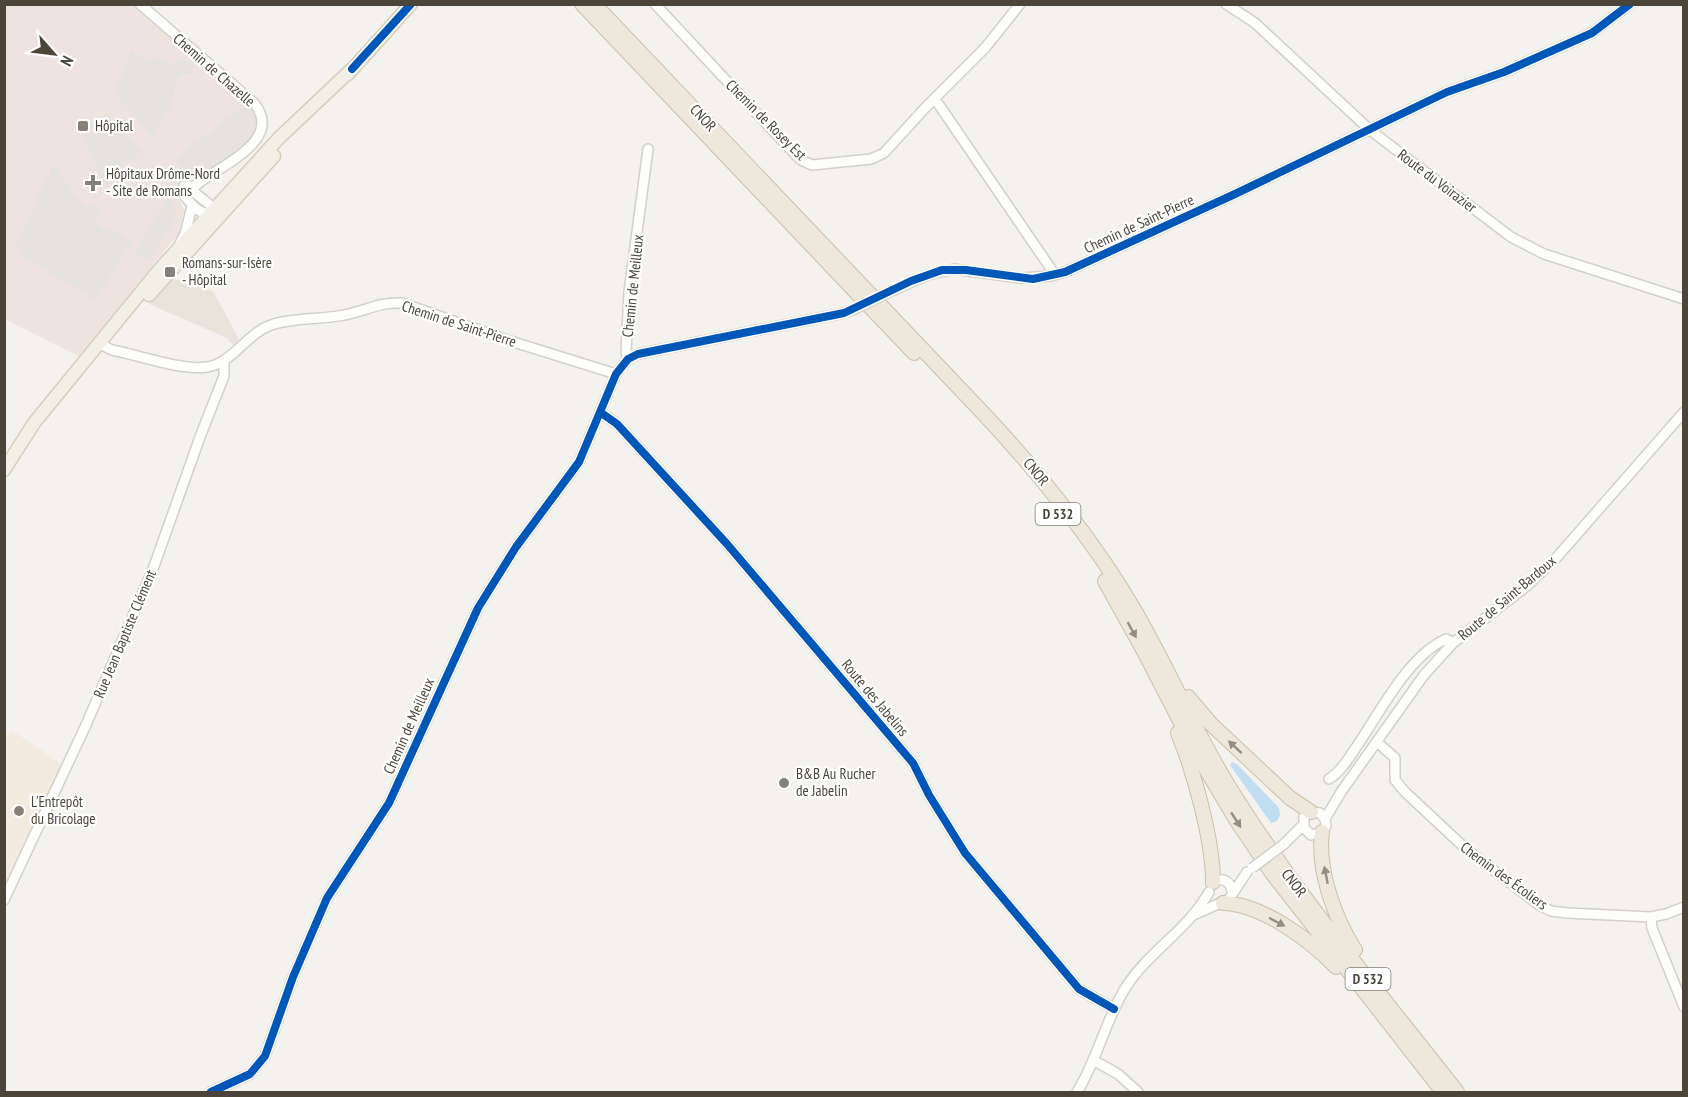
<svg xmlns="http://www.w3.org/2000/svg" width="1688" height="1097" viewBox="0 0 1688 1097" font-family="'PT Sans Narrow',sans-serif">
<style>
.residential{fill:#e7e4dc}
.commercial{fill:#f3ebdf}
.medical{fill:#eee3df}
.parking{fill:#e6e3df}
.water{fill:#c0ddf1}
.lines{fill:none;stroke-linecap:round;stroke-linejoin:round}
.minor-casing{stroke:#d2d0cb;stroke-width:12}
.major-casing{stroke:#d6cebb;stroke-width:15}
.highway-casing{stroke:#ccbfa9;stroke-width:16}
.minor{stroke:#fdfdfc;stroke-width:9}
.major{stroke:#f2efe6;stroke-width:12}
.highway{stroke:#ede8db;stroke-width:14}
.minor-bridge-casing{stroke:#d2d0cb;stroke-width:12;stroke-linecap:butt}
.minor-bridge{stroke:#fdfdfc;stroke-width:9}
.cycleway-casing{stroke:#fff;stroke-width:11}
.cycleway{stroke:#0057b8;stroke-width:8}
.oneway{fill:#948e82}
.poi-dot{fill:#868178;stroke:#fff;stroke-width:2}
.labels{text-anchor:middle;stroke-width:4.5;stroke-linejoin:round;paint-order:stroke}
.shield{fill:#fff;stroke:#817c74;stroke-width:1.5}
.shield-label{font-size:14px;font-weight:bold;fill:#4b4439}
.street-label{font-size:15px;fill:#4b4439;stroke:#fff}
.poi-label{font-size:15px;fill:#4b4439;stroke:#fff;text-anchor:start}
</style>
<rect width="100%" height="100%" fill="#f4f2ee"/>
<!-- residential -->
<path class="residential" d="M172 278 213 291 240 341 234 346 227 338 149 304Z"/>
<!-- commercial -->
<path class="commercial" d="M13 731 63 765 5 893V737Z"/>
<!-- medical -->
<path class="medical" d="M4 5H135L260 114 213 171 187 177 175 189 184 210 179 233 79 356 5 319Z"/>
<!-- parking -->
<path class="parking" d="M131 49 148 61 159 57 176 65 180 60 193 61 194 74H180L169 109 152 138 115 93Z
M247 104 259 117 258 128 253 137 235 154 212 170 187 175 174 159Z
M106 113 143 151 118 169 120 175 106 187 81 134Z
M53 166 85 207 93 206 101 213 95 220 103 229 114 230 122 234 131 243 96 300 21 256 15 245Z
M168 198 174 203 176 218 149 261 134 251Z"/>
<!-- water -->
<path class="water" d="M1232 762 1237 764 1279 808 1280 815 1277 821 1271 823 1230 765Z"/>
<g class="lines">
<!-- minor casing -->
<g class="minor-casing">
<path id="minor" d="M140 4 254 103C286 142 215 167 194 187
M655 4 791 150 801 160 812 165 871 159 884 153 925 108 985 48 1020 4
M1226 4 1255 23 1370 130 1511 237 1544 254 1684 299
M935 99 1051 269V276
M214 213C199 217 190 202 182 193L184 186H193L195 193 215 209V215
M180 243 185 234 192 206
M889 292 928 275 954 269 1021 278 1051 276 1065 272 1235 194 1447 92 1504 72 1592 33 1630 4
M102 345 112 350C139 355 182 371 207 367 233 363 246 334 271 325 294 317 320 320 344 315 367 311 377 302 402 303L507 340 616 374
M628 359 626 352 629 292 648 149
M600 412 617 424 727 544 913 763 929 795 965 853 1079 989 1114 1009
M1377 742 1395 758V780L1405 792 1465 848 1539 905 1551 911 1567 913 1651 917 1666 914 1684 907
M1329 779C1342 771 1352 753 1361 740 1382 708 1410 655 1446 639L1453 643
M1325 819 1320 813 1311 812 1304 817V828L1311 835 1322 832 1326 826 1325 819 1341 792 1424 675 1453 643 1528 585 1557 557 1684 412
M1283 845 1303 825
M1211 884C1220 876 1231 880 1232 892
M4 900 86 725 153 569 200 437 224 376V361
M1196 914 1229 899 1247 872
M1651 917 1652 928 1684 1007
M1093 1060 1118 1074 1138 1092
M211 1092 250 1074 265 1056 293 977 327 898 389 803 478 608 516 547 579 462 616 374 628 359 638 354 844 313 852 310
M1077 1092C1098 1059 1105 1020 1126 987 1149 951 1188 930 1209 892"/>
</g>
<!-- major casing -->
<g class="major-casing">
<path id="major" d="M348 74 411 4
M149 295 274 156
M4 470 34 423 159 270 279 138 352 69"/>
</g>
<!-- highway casing -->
<g class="highway-casing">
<path id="highway" d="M582 4 914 353
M594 4 983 413C1039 473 1093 539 1135 611 1168 668 1194 730 1229 787 1296 895 1379 992 1457 1092
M1105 581 1145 653 1197 754 1235 818 1272 873 1443 1092
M1188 697 1211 724 1290 798 1311 812
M1178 733C1194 772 1213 840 1213 882
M1322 832C1317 870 1335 919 1355 950
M1223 903C1262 904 1310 940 1336 967"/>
</g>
<!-- minor -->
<use href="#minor" class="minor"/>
<!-- major -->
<use href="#major" class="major"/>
<!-- highway -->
<use href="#highway" class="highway"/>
<!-- minor-bridge casing -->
<g class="minor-bridge-casing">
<path id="minor-bridge" d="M852 310 889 292
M1252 868 1283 845"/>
</g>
<!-- minor-bridge -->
<use href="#minor-bridge" class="minor-bridge"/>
<!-- cycleway casing -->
<g class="cycleway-casing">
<path id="cycleway" d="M352 69 411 4
M600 412 617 424 727 544 913 763 929 795 965 853 1079 989 1114 1009
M211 1092 250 1074 265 1056 293 977 327 898 389 803 478 608 516 547 579 462 616 374 628 359 638 354 844 313 911 281 942 270H966L1033 279 1065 272 1235 194 1447 92 1504 72 1592 33 1630 4"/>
</g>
<!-- cycleway -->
<use href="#cycleway" class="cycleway"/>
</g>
<!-- one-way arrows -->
<defs><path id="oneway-solid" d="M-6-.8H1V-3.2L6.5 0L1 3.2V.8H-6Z" transform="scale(1.5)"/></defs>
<g class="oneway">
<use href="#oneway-solid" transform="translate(1132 630) rotate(61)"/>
<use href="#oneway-solid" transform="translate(1235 747) rotate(-137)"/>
<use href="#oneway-solid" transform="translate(1236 820) rotate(57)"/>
<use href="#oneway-solid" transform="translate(1326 875) rotate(-101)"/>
<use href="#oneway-solid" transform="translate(1277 922) rotate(28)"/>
</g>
<!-- markers -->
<g class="poi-dot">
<rect x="77" y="120" width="12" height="12" rx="3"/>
<path d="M90 174h6v6h6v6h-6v6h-6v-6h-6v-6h6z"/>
<rect x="164" y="266" width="12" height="12" rx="3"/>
<circle cx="784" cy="783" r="6"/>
<circle cx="19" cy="811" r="6"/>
</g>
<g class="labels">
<!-- shield labels -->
<g class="shield">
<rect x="1035.5" y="503" width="45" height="22" rx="4.5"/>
<rect x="1345.5" y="968" width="45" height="22" rx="4.5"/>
</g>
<g class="shield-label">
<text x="1058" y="519">D 532</text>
<text x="1368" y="984">D 532</text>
</g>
<!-- street labels -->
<g class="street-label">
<text transform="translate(214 70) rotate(41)" y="5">Chemin de Chazelle</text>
<text transform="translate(703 118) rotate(47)" y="5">CNOR</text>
<text transform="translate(766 120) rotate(45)" y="5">Chemin de Rosey Est</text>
<text transform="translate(1437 181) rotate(37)" y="5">Route du Voirazier</text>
<text transform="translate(1139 224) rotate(-25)" y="5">Chemin de Saint-Pierre</text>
<text transform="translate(633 286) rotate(-84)" y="5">Chemin de Meilleux</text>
<text transform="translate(459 324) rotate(18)" y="5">Chemin de Saint-Pierre</text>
<text transform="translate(1036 472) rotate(51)" y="5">CNOR</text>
<text transform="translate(1507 598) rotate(-40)" y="5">Route de Saint-Bardoux</text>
<text transform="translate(125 634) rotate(-67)" y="5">Rue Jean Baptiste Clément</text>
<text transform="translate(875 698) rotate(50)" y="5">Route des Jabelins</text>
<text transform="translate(409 726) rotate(-66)" y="5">Chemin de Meilleux</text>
<text transform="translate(1504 876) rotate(36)" y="5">Chemin des Écoliers</text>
<text transform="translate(1294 883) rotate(53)" y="5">CNOR</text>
</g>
<!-- poi labels -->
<g class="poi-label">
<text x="95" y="131">Hôpital</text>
<text x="106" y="179">Hôpitaux Drôme-Nord<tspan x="106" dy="17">- Site de Romans</tspan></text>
<text x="182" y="268">Romans-sur-Isère<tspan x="182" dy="17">- Hôpital</tspan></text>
<text x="796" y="779">B&amp;B Au Rucher<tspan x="796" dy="17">de Jabelin</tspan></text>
<text x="31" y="807">L'Entrepôt<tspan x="31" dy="17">du Bricolage</tspan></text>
</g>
</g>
<!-- border -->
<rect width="1688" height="1097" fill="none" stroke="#4b4439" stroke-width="12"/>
<!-- north arrow -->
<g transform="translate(54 54) rotate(118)" stroke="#ffffff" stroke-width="4.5" paint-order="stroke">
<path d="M0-4.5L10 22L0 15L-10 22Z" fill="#4b4439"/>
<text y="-9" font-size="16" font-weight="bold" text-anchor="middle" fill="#4b4439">N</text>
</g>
</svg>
